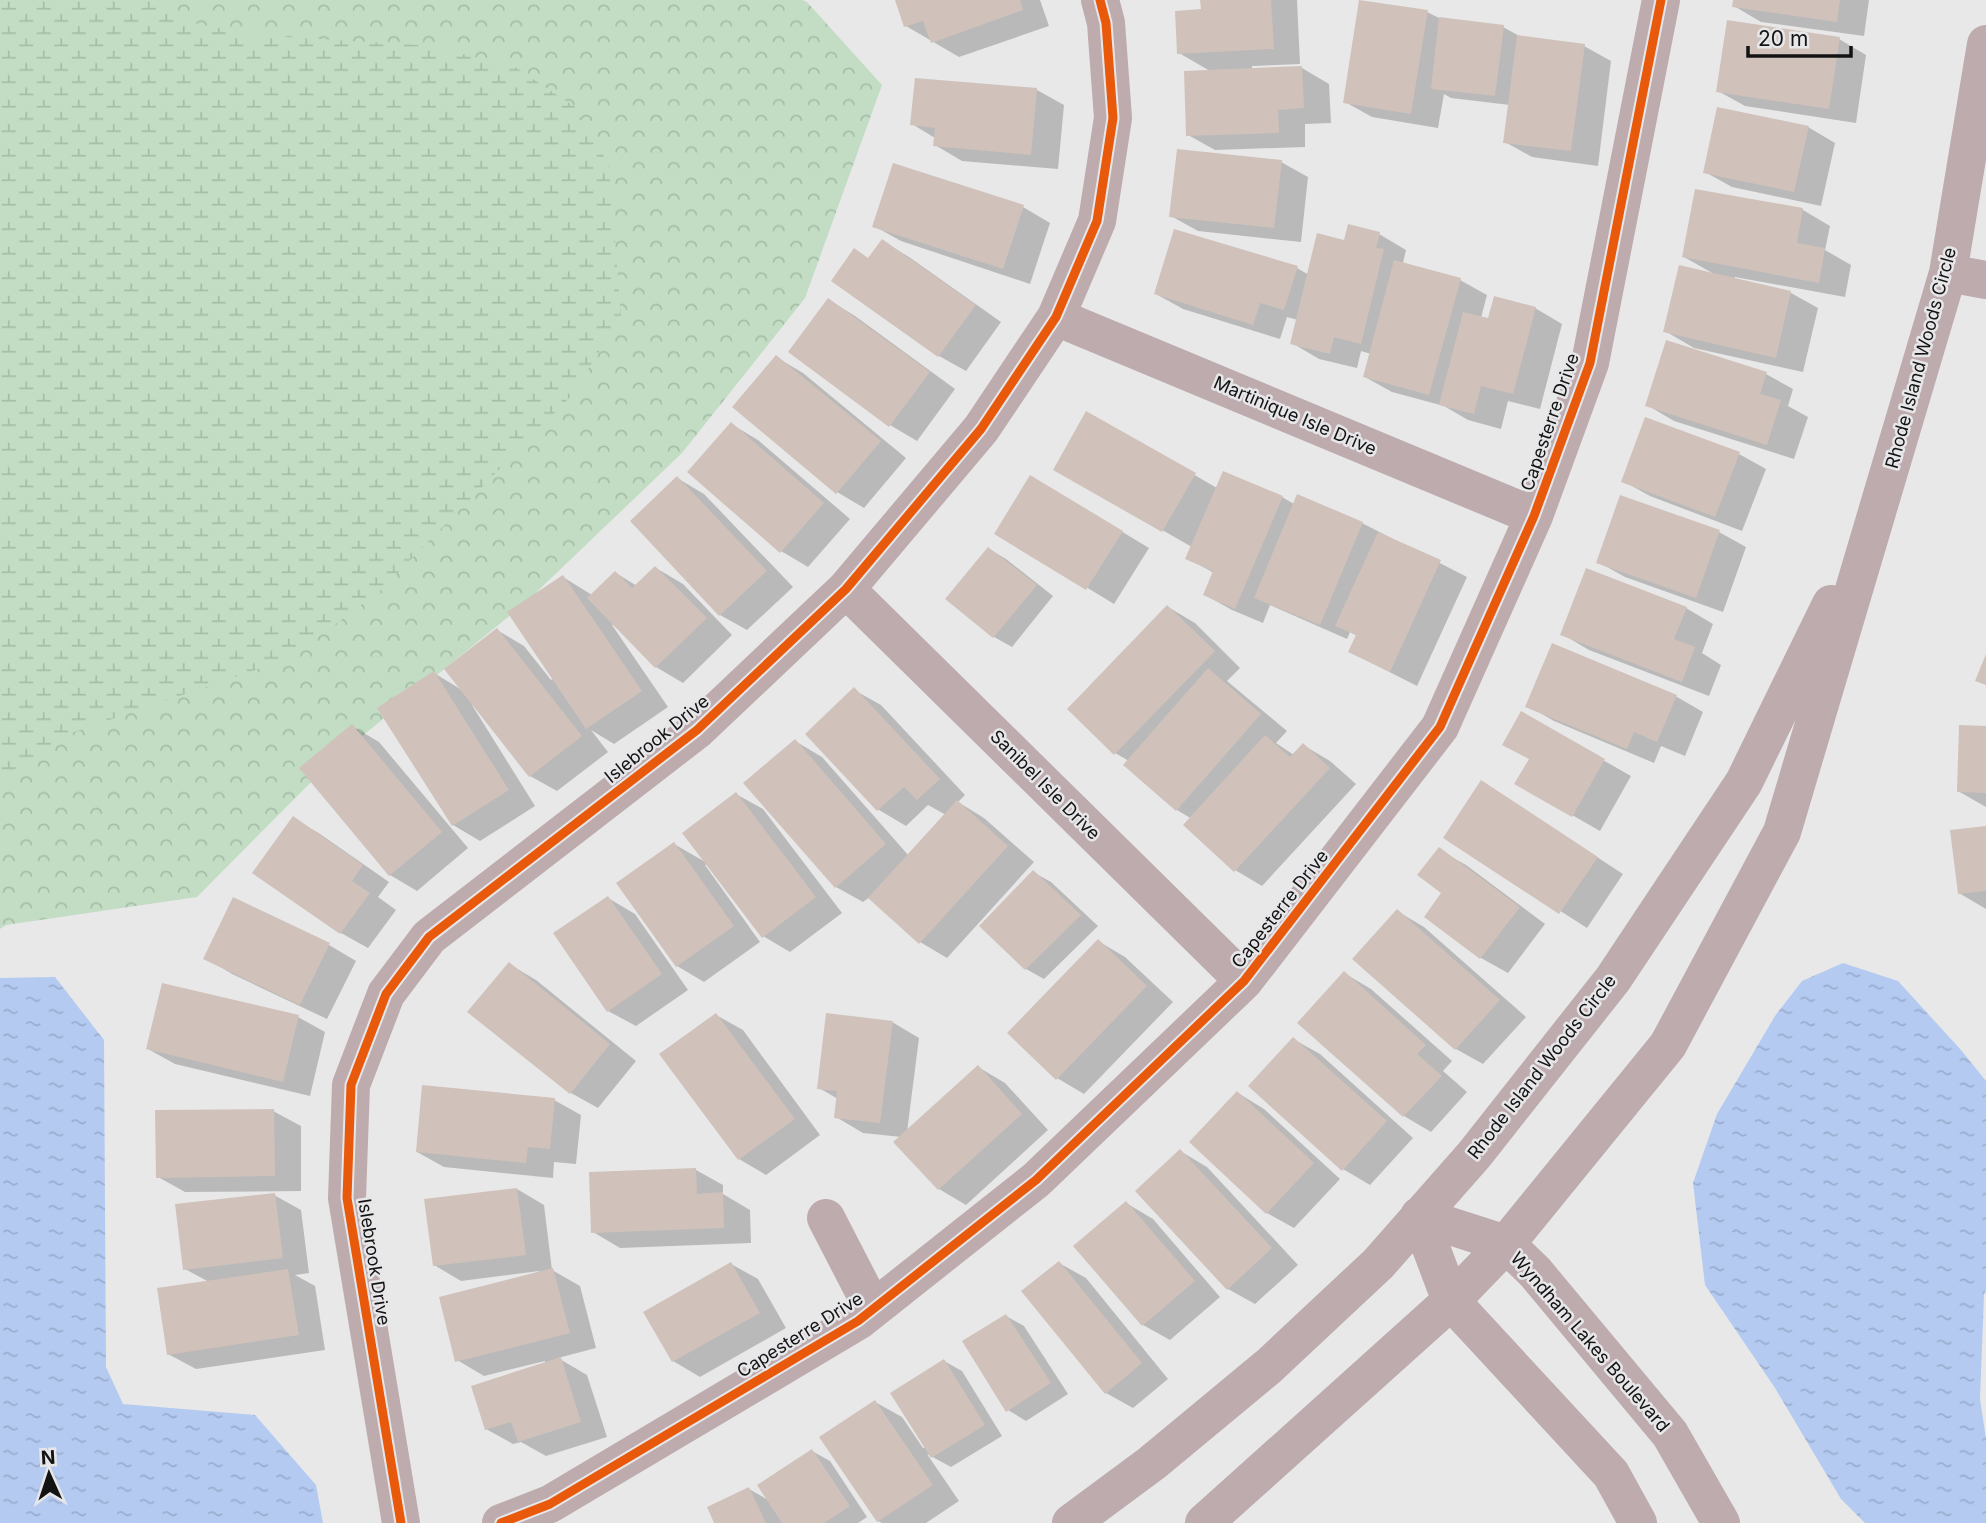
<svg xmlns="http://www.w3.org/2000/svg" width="1986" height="1523" viewBox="0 0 1986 1523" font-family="Inter,sans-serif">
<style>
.forest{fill:url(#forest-crowns)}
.wetland{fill:url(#wetland-marsh)}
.water{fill:url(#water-ripples)}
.shadow{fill:#0003}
.building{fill:#d0c2ba}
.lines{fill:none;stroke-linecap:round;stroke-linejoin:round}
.minor{stroke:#bdabae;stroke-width:38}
.cycleway-casing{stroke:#e7e7ea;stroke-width:13}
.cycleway{stroke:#e8590c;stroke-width:9}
.labels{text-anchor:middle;stroke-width:5;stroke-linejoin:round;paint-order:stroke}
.street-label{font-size:18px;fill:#131314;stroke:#e7e7ea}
</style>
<defs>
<pattern id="forest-crowns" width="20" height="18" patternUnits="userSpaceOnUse" patternTransform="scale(1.75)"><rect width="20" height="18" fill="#c2ddc4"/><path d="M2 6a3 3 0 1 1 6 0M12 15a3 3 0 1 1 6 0" fill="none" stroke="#a6bda8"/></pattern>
<pattern id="wetland-marsh" width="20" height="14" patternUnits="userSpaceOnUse" patternTransform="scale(1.75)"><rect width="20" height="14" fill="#c2ddc4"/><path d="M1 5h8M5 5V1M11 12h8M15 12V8" fill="none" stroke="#a6bda8"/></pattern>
<pattern id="water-ripples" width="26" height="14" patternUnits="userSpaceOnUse" patternTransform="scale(1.75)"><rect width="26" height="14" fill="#b4caf1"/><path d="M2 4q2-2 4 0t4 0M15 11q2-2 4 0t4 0" fill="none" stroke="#9aadce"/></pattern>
</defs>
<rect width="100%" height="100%" fill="#e8e8e9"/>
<!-- forest -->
<path class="forest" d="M0 0H802L807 2 882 85 805 298 682 453 523 605 334 759 197 897 6 925 0 929Z"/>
<!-- wetland -->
<path class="wetland" d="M0 0H158L189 22 250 35 419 45 512 65 575 107 609 165 621 317 571 396 381 590 290 658 71 733 0 779Z"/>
<!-- water -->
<path class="water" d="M1843 963 1898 981 1961 1050 1986 1081V1290L1984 1295 1980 1399 1986 1439V1523H1865L1841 1499 1775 1388 1705 1285 1693 1183 1717 1114 1775 1016 1802 981Z
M55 977 104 1040 106 1367 123 1404 255 1415 316 1485 323 1523H0V978Z"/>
<!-- shadow -->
<path class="shadow" d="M896 0H1040L1049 26 959 57 906 26Z
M1202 0H1297L1300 64 1252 66V70L1302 68 1329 84 1331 123 1305 124V147L1215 150 1188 135 1210 71 1179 53 1203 11Z
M1734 0H1869L1864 36 1761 22 1734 6Z
M1427 12 1441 19 1503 27 1523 38 1584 46 1611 61 1598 166 1532 157 1505 142 1510 105 1451 98 1444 94 1438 128 1372 117 1345 102Z
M1839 39 1866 55 1856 123 1745 106 1718 91Z
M1037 90 1064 105 1058 169 962 161 935 145V138L912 124Z
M1808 127 1835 143 1821 206 1732 187 1705 172Z
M1281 162 1308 177 1301 242 1198 231 1171 216Z
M1696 191 1803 210 1830 226 1825 250 1851 265 1845 297 1735 277 1734 280 1791 293 1818 308 1803 372 1694 348 1665 331 1714 274 1684 257Z
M1023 207 1050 223 1030 284 901 241 874 226Z
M1379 234 1406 250 1403 263 1460 280 1487 295 1481 318 1489 321 1535 308 1562 324 1540 409 1508 401 1501 429 1468 420 1444 406 1392 392 1365 377 1371 354 1361 351 1357 368 1319 359 1292 343 1298 320 1287 317 1280 339 1183 309 1156 294 1297 268 1309 275 1345 242Z
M882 241 909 257 1001 322 966 371 939 356Z
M829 300 855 316 955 389 917 441 890 425Z
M776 357 803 373 906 458 864 508 837 492 734 407Z
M1766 374 1793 389 1788 406 1808 417 1794 459 1674 421 1647 405Z
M1087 413 1217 488 1282 497 1294 504 1362 523 1467 577 1417 686 1350 652 1357 636 1350 632 1347 639 1270 605 1263 623 1232 610 1205 595 1214 573 1187 558 1192 547 1055 469Z
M731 424 758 440 850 519 808 567 781 551Z
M1739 454 1766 469 1742 531 1650 496 1623 481Z
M677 478 704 494 793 587 747 630 720 615Z
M1058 493 1149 548 1114 604 997 533Z
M1719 532 1746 547 1723 612 1625 577 1598 562Z
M989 549 1006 559 1053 596 1012 647 994 637 948 599Z
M656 568 683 584 732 635 683 683 656 667 614 624 612 625 668 707 614 744 591 730 608 752 557 791 530 776 474 704 472 705 535 806 480 841 453 825 434 673 462 690 497 630 524 646 551 680 553 678 563 577 592 595 616 573 637 586Z
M1168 607 1195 623 1240 668 1227 681 1287 731 1276 743 1294 755 1303 745 1330 761 1356 784 1262 886 1235 870 1192 819 1177 810 1129 761 1115 753Z
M1686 608 1713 624 1702 653 1721 665 1709 696 1589 650 1562 634Z
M1553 645 1677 697 1703 712 1685 756 1661 746 1654 763 1554 721 1528 706Z
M854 690 881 705 965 795 958 802 984 818 1034 862 947 958 920 942 870 897 863 902 836 887 795 741 822 757 909 856 946 815 928 805 906 826 879 810 807 734Z
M1522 714 1631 776 1600 831 1516 783 1531 759Z
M352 726 379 742 468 848 417 891 390 875Z
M1986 727V807L1958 791Z
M1482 782 1623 874 1587 928 1445 837Z
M736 794 763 809 842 913 790 952 763 936 708 864 705 865 760 942 704 982 677 966 674 844 707 863Z
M293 818 320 834 389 882 378 897 396 910 368 948 341 933 255 873Z
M1986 827V909L1959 893Z
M1439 850 1466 865 1545 924 1508 973 1481 958 1426 917 1444 893Z
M1033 872 1051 882 1098 926 1044 979 1026 969 981 926Z
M608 898 635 914 688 990 636 1026 608 1011Z
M1397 911 1424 927 1526 1017 1483 1064 1456 1049Z
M1098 941 1125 957 1173 1002 1084 1094 1057 1078Z
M329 945 356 961 327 1019 232 974 206 958Z
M509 964 536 980 636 1061 598 1108 571 1093Z
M1344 973 1371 989 1452 1061 1443 1071 1467 1092 1431 1132 1404 1116 1299 1022Z
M716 1015 743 1030 820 1135 766 1175 739 1159Z
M298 1017 325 1032 310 1096 175 1064 148 1049Z
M892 1022 919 1038 907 1132 978 1067 1005 1083 1048 1130 966 1205 939 1189 902 1137 863 1133 836 1117 838 1099 819 1088Z
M1293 1039 1320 1054 1413 1138 1370 1185 1343 1169 1251 1086Z
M1238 1093 1264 1109 1340 1179 1294 1228 1267 1213Z
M554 1100 581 1115 576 1164 554 1162 553 1178 444 1167 417 1152Z
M273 1111 301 1126V1191L185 1192 158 1177Z
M1180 1151 1207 1167 1298 1265 1255 1304 1228 1289Z
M696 1170 723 1185V1194L750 1210 751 1243 620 1248 593 1232Z
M517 1189 544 1205 552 1270 580 1286 596 1348 558 1358 587 1375 607 1437 546 1456 521 1442 513 1444 486 1429 545 1364V1361L484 1376 457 1360 539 1274V1271L461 1281 434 1265Z
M274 1195 301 1210 309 1273 295 1275 315 1286 325 1350 196 1369 168 1354 209 1282 185 1269Z
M1126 1203 1153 1219 1220 1297 1170 1340 1143 1325Z
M1059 1263 1086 1278 1168 1379 1133 1408 1106 1393Z
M731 1264 758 1279 786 1328 700 1377 673 1361Z
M1006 1316 1024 1326 1068 1394 1026 1421 1008 1410Z
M944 1361 962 1371 1002 1436 951 1467 927 1454 959 1501 926 1523H882L878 1521 875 1402 902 1417 923 1448 926 1447Z
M812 1451 830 1461 867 1517 858 1523H716L749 1489 770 1501Z"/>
<!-- building -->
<path class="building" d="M895 0H1020L1023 10 931 43 923 21 904 27Z
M1200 0H1271L1274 49 1177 54 1175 11 1201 9Z
M1359 0 1428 10 1411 114 1343 103Z
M1733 0H1840L1837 22 1732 7Z
M1439 17 1504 25 1495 96 1431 89Z
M1727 20 1840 37 1829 109 1716 92Z
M1517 35 1585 44 1571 151 1503 143Z
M1302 66 1304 108 1278 110 1279 133 1186 136 1184 71Z
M915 78 1037 88 1031 155 933 146 935 128 910 125Z
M1717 107 1809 126 1794 192 1703 173Z
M1177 149 1282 160 1274 228 1169 217Z
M893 163 1024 205 1003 269 872 227Z
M1695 189 1803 208 1797 243 1825 248 1819 283 1682 257Z
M1348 224 1380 232 1376 248 1384 249 1361 344 1334 337 1330 354 1290 344 1317 233 1344 240Z
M1174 229 1298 266 1284 310 1260 303 1253 325 1154 294Z
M882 239 976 305 938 357 831 281 854 248 868 258Z
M1394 260 1461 278 1429 395 1363 377Z
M1679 265 1791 291 1776 358 1663 332Z
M1494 296 1536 307 1513 394 1481 386 1474 414 1439 405 1463 312 1488 318Z
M828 298 930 372 889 427 788 352Z
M1666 340 1767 372 1760 394 1781 400 1767 445 1645 406Z
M776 355 881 441 836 494 732 407Z
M1086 411 1196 473 1162 532 1053 470Z
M1645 417 1740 452 1715 517 1621 482Z
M731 422 824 503 780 553 687 472Z
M1223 471 1283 496 1235 609 1203 595 1213 571 1185 559Z
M1030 475 1123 531 1086 590 994 534Z
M677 476 767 571 719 616 630 521Z
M1297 494 1363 522 1320 625 1254 598Z
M1620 495 1720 530 1696 598 1596 563Z
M1378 532 1441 560 1390 672 1348 652 1356 635 1335 626Z
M988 547 1037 585 993 638 945 599Z
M655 566 707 618 655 668 587 598 615 571 632 588Z
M1586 568 1687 607 1674 639 1695 647 1682 682 1560 635Z
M563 575 642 691 586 729 507 612Z
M1167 605 1215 651 1114 755 1067 709Z
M497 628 582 736 529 777 444 669Z
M1552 643 1677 695 1657 742 1634 732 1627 749 1525 707Z
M1986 654V685L1975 681Z
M1208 668 1261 714 1176 811 1123 765Z
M434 671 509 790 452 826 377 708Z
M854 687 940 779 917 800 904 787 877 811 805 734Z
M1521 711 1605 759 1572 817 1514 784 1529 759 1502 745Z
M352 724 442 832 389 876 299 768Z
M1959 725 1986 726V793L1957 792Z
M1265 735 1290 757 1303 743 1330 768 1234 872 1183 825Z
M795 739 886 844 835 888 743 783Z
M1481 780 1598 857 1559 914 1443 838Z
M736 792 816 897 762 938 682 833Z
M957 800 1008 846 919 944 868 898Z
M293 816 363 865 352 881 370 893 340 934 252 873Z
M1986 826V891L1958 894 1950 830Z
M674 842 734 926 676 967 616 883Z
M1439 847 1520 907 1480 959 1424 917 1441 893 1417 875Z
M1033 870 1081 915 1025 970 979 926Z
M608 896 662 974 607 1012 553 933Z
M233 897 330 943 300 1005 203 959Z
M1397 909 1500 1000 1455 1050 1352 959Z
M1098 939 1147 986 1056 1080 1007 1033Z
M509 962 610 1044 570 1094 467 1012Z
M1344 971 1426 1045 1417 1054 1442 1076 1403 1117 1297 1023Z
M162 983 299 1015 283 1082 146 1049Z
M716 1013 795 1119 738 1160 659 1054Z
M826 1013 893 1021 880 1123 834 1118 837 1091 817 1089Z
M1293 1037 1387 1121 1342 1171 1248 1086Z
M978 1065 1022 1114 938 1190 893 1142Z
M422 1085 555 1098 550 1149 528 1147 526 1163 416 1152Z
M1237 1091 1314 1163 1266 1214 1189 1142Z
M274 1109 275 1176 156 1178 155 1110Z
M1180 1149 1272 1248 1227 1290 1135 1191Z
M696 1168 697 1194 723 1192 724 1228 591 1233 589 1172Z
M517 1188 526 1255 433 1266 424 1199Z
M275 1193 283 1258 183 1270 175 1204Z
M1126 1201 1195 1281 1142 1326 1073 1246Z
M1059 1261 1142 1363 1105 1394 1021 1291Z
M731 1262 760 1313 672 1362 643 1312Z
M553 1268 570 1333 455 1362 439 1297Z
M288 1269 299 1335 167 1355 157 1288Z
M1006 1314 1051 1383 1006 1412 962 1341Z
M561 1357 581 1422 518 1442 511 1422 485 1430 471 1386Z
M944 1359 985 1425 931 1458 890 1393Z
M875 1400 933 1485 877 1522 819 1437Z
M812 1449 850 1506 824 1523H782L757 1485Z
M749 1487 766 1523H714L707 1507Z"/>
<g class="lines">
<!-- minor -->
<path class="minor" d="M1948 273 1986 280
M1056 317 1534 516
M846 589 1244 981
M1419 1216 1506 1244 1535 1272 1670 1434 1721 1523
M1419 1216 1451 1301 1611 1474 1638 1523
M826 1218 873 1309
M401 1523 347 1198 351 1085 386 994 429 937 697 730 846 589 981 429 1056 317 1097 221 1113 118 1106 23 1100 0
M501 1523 550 1504 858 1321 1036 1180 1244 981 1440 727 1534 516 1590 363 1661 0
M1071 1523 1152 1463 1269 1366 1378 1264 1474 1155 1613 979 1744 782 1831 604
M1204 1523 1451 1301 1506 1244 1668 1045 1782 832 1948 273 1986 44"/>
<!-- cycleway casing -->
<g class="cycleway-casing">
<path id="cycleway" d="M401 1523 347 1198 351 1085 386 994 429 937 697 730 846 589 981 429 1056 317 1097 221 1113 118 1106 23 1100 0
M501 1523 550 1504 858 1321 1036 1180 1244 981 1440 727 1534 516 1590 363 1661 0"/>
</g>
<!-- cycleway -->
<use href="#cycleway" class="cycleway"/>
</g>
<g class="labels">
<!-- street labels -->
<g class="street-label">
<text transform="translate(1921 358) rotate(-75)" y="6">Rhode Island Woods Circle</text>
<text transform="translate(1295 416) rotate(23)" y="6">Martinique Isle Drive</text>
<text transform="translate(1550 422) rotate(-71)" y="6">Capesterre Drive</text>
<text transform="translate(657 739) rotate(-39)" y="6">Islebrook Drive</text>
<text transform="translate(1045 785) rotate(45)" y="6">Sanibel Isle Drive</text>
<text transform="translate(1280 909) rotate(-52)" y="6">Capesterre Drive</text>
<text transform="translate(1542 1067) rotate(-52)" y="6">Rhode Island Woods Circle</text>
<text transform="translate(374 1262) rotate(81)" y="6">Islebrook Drive</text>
<text transform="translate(800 1335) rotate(-32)" y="6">Capesterre Drive</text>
<text transform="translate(1590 1342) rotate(49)" y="6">Wyndham Lakes Boulevard</text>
</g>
</g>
<!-- north arrow -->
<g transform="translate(49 1474) rotate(357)" stroke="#e7e7ea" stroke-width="5" paint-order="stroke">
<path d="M0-5L12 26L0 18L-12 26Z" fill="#131314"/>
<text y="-10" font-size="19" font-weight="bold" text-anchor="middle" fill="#131314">N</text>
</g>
<!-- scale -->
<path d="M1748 46v10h103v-10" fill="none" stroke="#131314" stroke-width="3.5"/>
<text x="1758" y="46" font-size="21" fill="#131314" stroke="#e7e7ea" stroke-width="5" paint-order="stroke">20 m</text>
</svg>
